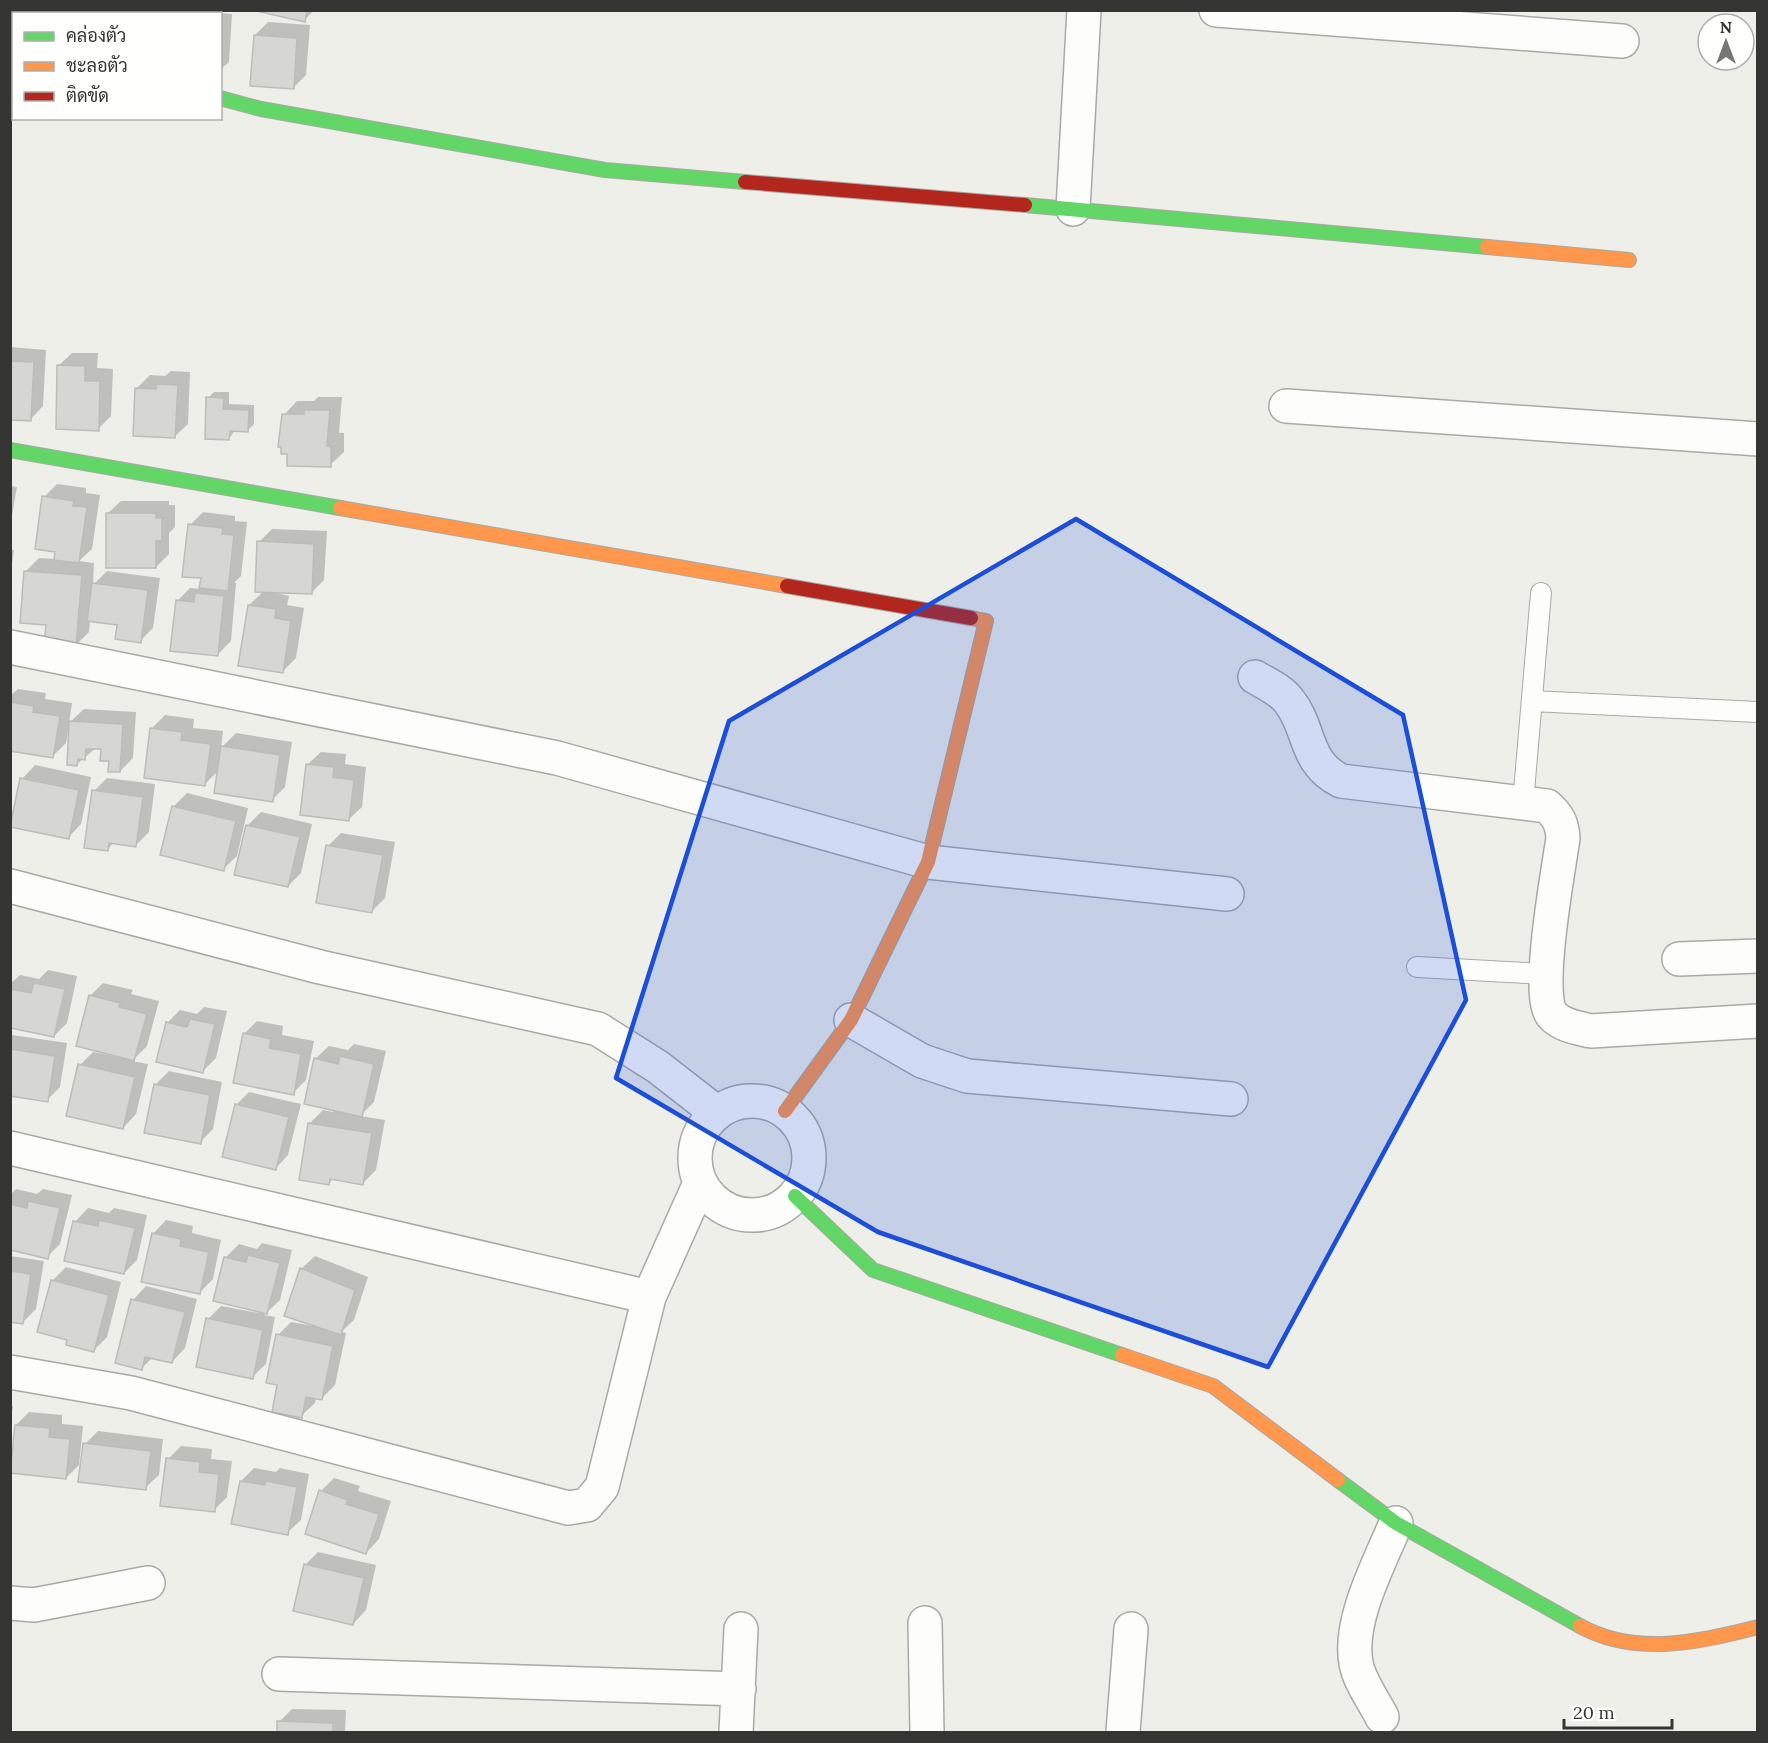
<svg xmlns="http://www.w3.org/2000/svg" width="1768" height="1743" viewBox="0 0 1768 1743" font-family="Lora,Sarabun,serif">
<style>
.shadow{fill:#0003}
.building{fill:#d6d6d2;stroke:#bcbdb9;stroke-width:1.5}
.lines{fill:none;stroke-linecap:round;stroke-linejoin:round}
.lane-casing{stroke:#a9a9a5;stroke-width:22}
.street-casing{stroke:#a9a9a5;stroke-width:36}
.fast-casing{stroke:#a9a9a5;stroke-width:16}
.slow-casing{stroke:#a9a9a5;stroke-width:16}
.jam-casing{stroke:#a9a9a5;stroke-width:16}
.lane{stroke:#fdfdfc;stroke-width:20}
.street{stroke:#fdfdfc;stroke-width:33}
.fast{stroke:#63d668;stroke-width:14}
.slow{stroke:#ff974d;stroke-width:14}
.jam{stroke:#b3261e;stroke-width:14}
.marked{fill:#1d4ed8;fill-opacity:0.2;stroke:#1d4ed8;stroke-width:4.5;stroke-linejoin:round}
</style>
<rect width="100%" height="100%" fill="#efefea"/>
<!-- shadow -->
<path class="shadow" d="M10 10H67L66 14H14Z
M75 10H146L145 14H74Z
M178 10 232 14 229 62 220 70V14H175Z
M258 10H314L304 21Z
M268 22 310 25 306 75 293 88 255 35Z
M10 347 46 350 43 406 30 420 10 419Z
M72 353H98L97 368 113 369 111 416 98 429 58 366Z
M171 371 190 372 188 424 174 437 137 388 150 375 165 376Z
M214 392H229V404L254 405V424L248 430H235L229 439 208 398Z
M318 397H342L339 433H344V452L330 465 289 453 284 415 297 401H314Z
M57 484 86 488V493L100 495 92 549 79 561 94 563 93 585 107 571 160 578 153 628 140 641 119 624 90 620 89 632 76 645 48 624 26 571 39 558 56 559 57 551 44 497Z
M10 486 17 487 10 527Z
M121 501H169V505H175V527L169 533V554L156 567 107 514Z
M203 512 235 516V521L247 522 241 576 234 583H236L231 641 218 654 177 601 190 588 201 589 202 577 190 525Z
M272 529 327 531 324 580 311 593 269 591 289 596 287 605 304 608 296 658 283 671 249 605 264 591 259 542Z
M10 550H14L10 578Z
M18 689 46 693 45 699 72 703 69 723 84 709 136 712 133 758 120 771 102 748H96L77 764 70 732 68 731 66 743 53 756 10 749V696Z
M165 715 194 719 193 728 223 731 221 748 236 733 292 742 285 787 272 800 219 770 205 784 151 729Z
M321 752 346 754 345 764 366 767 362 807 348 820 307 765Z
M35 765 91 777 81 824 68 838 22 779Z
M107 778 155 784 149 832 136 845 114 842 107 850 94 791Z
M187 793 248 808 237 856 223 869 173 807Z
M261 812 312 824 301 873 288 886 247 826Z
M341 833 395 842 385 898 372 911 328 846Z
M48 970 77 976 67 1023 54 1036 10 1026V984L20 975 39 979Z
M103 983 133 990 131 994 159 1001 147 1046 132 1061 148 1064 136 1114 123 1128 80 1065 93 1052 108 1055 90 996Z
M204 1007 227 1011 216 1058 202 1072 167 1023 180 1010 197 1014Z
M257 1021 283 1026 282 1035 314 1041 306 1080 293 1093 244 1034Z
M12 1035 67 1043 60 1087 47 1100 10 1095Z
M354 1044 386 1051 374 1102 360 1116 385 1120 376 1170 363 1183 334 1178 329 1183 310 1123 323 1110 333 1112V1109L315 1059 329 1046 348 1050Z
M169 1071 222 1082 213 1129 200 1142 155 1085Z
M249 1092 301 1104 288 1155 275 1169 236 1105Z
M16 1189 37 1194 43 1189 72 1195 60 1244 47 1257 10 1249V1195Z
M88 1208 109 1213 114 1208 147 1215 137 1260 124 1273 75 1222Z
M166 1220 193 1226 192 1233 221 1240 213 1279 200 1292 153 1234Z
M262 1243 292 1250 280 1300 264 1315 275 1317 266 1364 252 1377 208 1319 221 1306 259 1313V1311L215 1300 226 1257 239 1244 257 1249Z
M10 1256 44 1261 36 1309 23 1322 10 1320Z
M315 1256 368 1277 354 1320 341 1332 346 1333 335 1385 322 1398 316 1397 315 1403 301 1416 279 1383 278 1335 291 1322 313 1326 301 1269Z
M66 1267 121 1282 107 1337 94 1350 69 1339 52 1281Z
M146 1286 197 1299 185 1348 172 1362 153 1357 142 1368 133 1300Z
M10 1406H13L10 1427Z
M29 1412 62 1415V1424L83 1426 79 1465 66 1478 16 1425Z
M98 1431 163 1439 159 1475 145 1488 85 1444Z
M181 1446 212 1449 211 1459 232 1461 227 1497 214 1510 168 1459Z
M254 1468 276 1472 280 1468 309 1474 301 1520 287 1533 241 1481Z
M334 1478 360 1486 358 1491 391 1501 379 1539 366 1553 321 1491Z
M318 1552 376 1565 366 1610 353 1624 305 1565Z
M292 1709 346 1710 345 1732H278L279 1722Z"/>
<!-- building -->
<path class="building" d="M10 10H58L57 14H14V18H10Z
M74 10H137L136 14H73Z
M252 10H307L305 22Z
M254 35 297 38 294 89 250 86Z
M10 361 34 362 31 421 10 420Z
M57 365 85 366V381H100L99 431 56 429Z
M156 384 178 385 175 438 133 436 135 388 156 389Z
M206 397 224 398 223 409 249 410 248 432 230 431 229 440 205 439Z
M304 410H330L327 446H331V467L287 466V454H281V447H278L282 414H304Z
M42 496 74 501 73 506 87 507 79 563 54 560 55 552 35 549Z
M106 513H156V518H162V541H156V568H106Z
M188 524 223 528 222 534 234 535 228 591 199 588 201 578 182 577Z
M257 541 314 544 312 594 255 592Z
M24 571 82 575 76 647 44 644 46 625 20 623Z
M92 583 148 590 141 643 115 639 117 625 87 621Z
M195 593 224 596 218 656 170 651 176 600 194 602Z
M248 605 276 609 275 618 291 621 283 673 238 666Z
M10 702 34 706 33 712 60 716 53 758 10 751Z
M69 721 123 724 120 772H108L109 761H100L101 749H86L85 760 78 759 77 766 67 765Z
M150 728 182 732 181 740 211 744 205 786 144 778Z
M221 746 280 755 273 802 214 793Z
M306 764 334 767 333 777 354 780 349 821 300 815Z
M20 778 79 790 69 839 10 827Z
M92 790 143 797 136 847 109 843 108 851 84 848Z
M172 806 236 821 224 871 160 855Z
M246 825 300 837 288 887 234 875Z
M326 845 383 855 372 913 316 903Z
M34 983 65 989 54 1037 10 1028V989L31 993Z
M89 995 120 1003 119 1007 147 1014 134 1061 76 1046Z
M190 1019 215 1024 203 1073 156 1062 166 1022 187 1027Z
M243 1033 271 1039 269 1048 301 1054 294 1095 233 1083Z
M10 1049 55 1056 48 1102 10 1096Z
M340 1056 374 1064 362 1117 304 1104 314 1058 338 1064Z
M78 1064 135 1077 123 1129 66 1116Z
M154 1084 210 1095 201 1144 144 1133Z
M235 1104 289 1117 276 1170 222 1157Z
M308 1123 372 1133 363 1185 330 1179 329 1185 299 1180Z
M28 1201 60 1208 48 1259 10 1250V1204L27 1208Z
M99 1220 135 1228 124 1274 64 1261 73 1221 98 1226Z
M152 1233 181 1239 180 1246 209 1252 200 1294 141 1282Z
M248 1255 280 1263 267 1314 213 1301 224 1257 246 1262Z
M300 1268 355 1290 341 1335 284 1316Z
M10 1271 31 1274 23 1324 10 1322Z
M51 1280 109 1295 94 1352 66 1345 67 1340 37 1332Z
M131 1299 185 1312 172 1363 145 1357 142 1370 115 1363Z
M206 1318 263 1330 253 1379 196 1367Z
M276 1334 333 1346 322 1400 306 1397 302 1418 272 1412 277 1385 266 1383Z
M15 1425 50 1428 49 1437 70 1439 66 1479 10 1473Z
M83 1443 151 1451 146 1490 78 1482Z
M166 1458 200 1462 199 1472 219 1474 215 1512 160 1506Z
M240 1481 265 1485 266 1481 297 1487 288 1535 231 1524Z
M319 1490 348 1500 346 1504 379 1514 366 1554 305 1534Z
M304 1564 364 1578 353 1625 293 1611Z
M277 1721 333 1723V1732H277Z"/>
<g class="lines">
<!-- lane casing -->
<g class="lane-casing">
<path id="lane" d="M1532 701 1758 712
M1523 803 1541 593
M1417 967 1545 974"/>
</g>
<!-- street casing -->
<g class="street-casing">
<path id="street" d="M1216 10 1622 41
M10 42 14 43
M1073 209 1084 10
M1286 406 1758 439
M10 647 557 758 928 862 1227 894
M1255 677C1267 684 1281 690 1289 701 1311 728 1303 762 1341 781L1547 806C1558 816 1562 823 1563 838 1559 867 1534 1000 1553 1016 1563 1026 1578 1028 1591 1031L1758 1021
M10 886 320 967 598 1029 658 1067 717 1113
M1679 959 1758 956
M851 1020 922 1061 967 1076 1231 1099
M695 1158a57 57 0 1 1 114 0a57 57 0 1 1-114 0Z
M10 1148 649 1297
M10 1372 131 1393 568 1508 587 1505 602 1487 649 1297 700 1183
M10 1603 34 1605 148 1583
M925 1623 927 1732
M279 1674 739 1689
M1382 1717C1374 1701 1359 1681 1356 1663 1348 1620 1380 1562 1396 1523
M736 1732 741 1629
M1123 1732 1131 1629"/>
</g>
<!-- fast casing -->
<g class="fast-casing">
<path id="fast" d="M220 98 261 109 605 170 745 182
M1025 205 1487 247
M10 450 340 508
M795 1196 873 1270 1122 1355
M1338 1480 1396 1523 1580 1626"/>
</g>
<!-- slow casing -->
<g class="slow-casing">
<path id="slow" d="M1487 247 1629 260
M340 508 787 586
M785 1111 851 1020 928 862 986 621 971 618
M1122 1355 1213 1386 1338 1480
M1580 1626C1636 1657 1700 1642 1758 1627"/>
</g>
<!-- jam casing -->
<g class="jam-casing">
<path id="jam" d="M745 182 1025 205
M787 586 971 618"/>
</g>
<!-- lane -->
<use href="#lane" class="lane"/>
<!-- street -->
<use href="#street" class="street"/>
<!-- fast -->
<use href="#fast" class="fast"/>
<!-- slow -->
<use href="#slow" class="slow"/>
<!-- jam -->
<use href="#jam" class="jam"/>
</g>
<!-- marked area -->
<path class="marked" d="M1076 519 1403 715 1466 1000 1268 1367 878 1232 616 1078 729 721Z"/>
<!-- border -->
<rect width="1768" height="1743" fill="none" stroke="#353533" stroke-width="24"/>
<!-- legend -->
<rect x="12" y="12" width="210" height="108" fill="#fffffe" stroke="#aeaead" stroke-width="1.5"/>
<rect x="24" y="32" width="30" height="9" fill="#63d668" stroke="#aeaead" stroke-width="1.5"/>
<text x="66" y="42" font-size="18" fill="#353533">คล่องตัว</text>
<rect x="24" y="62" width="30" height="9" fill="#ff974d" stroke="#aeaead" stroke-width="1.5"/>
<text x="66" y="72" font-size="18" fill="#353533">ชะลอตัว</text>
<rect x="24" y="92" width="30" height="9" fill="#b3261e" stroke="#aeaead" stroke-width="1.5"/>
<text x="66" y="102" font-size="18" fill="#353533">ติดขัด</text>
<!-- north arrow -->
<g transform="translate(1726 42)"><circle r="28" fill="#fffffe" stroke="#aeaead" stroke-width="1.5"/>
<path d="M0-4.5L10 22L0 15L-10 22Z" fill="#767673"/>
<text y="-9" font-size="16" font-weight="bold" text-anchor="middle" fill="#353533">N</text>
</g>
<!-- scale -->
<path d="M1564 1719v9h108v-9" fill="none" stroke="#353533" stroke-width="3"/>
<text x="1573" y="1719" font-size="18" fill="#353533" stroke="#fffffe" stroke-width="4.5" paint-order="stroke">20 m</text>
</svg>
